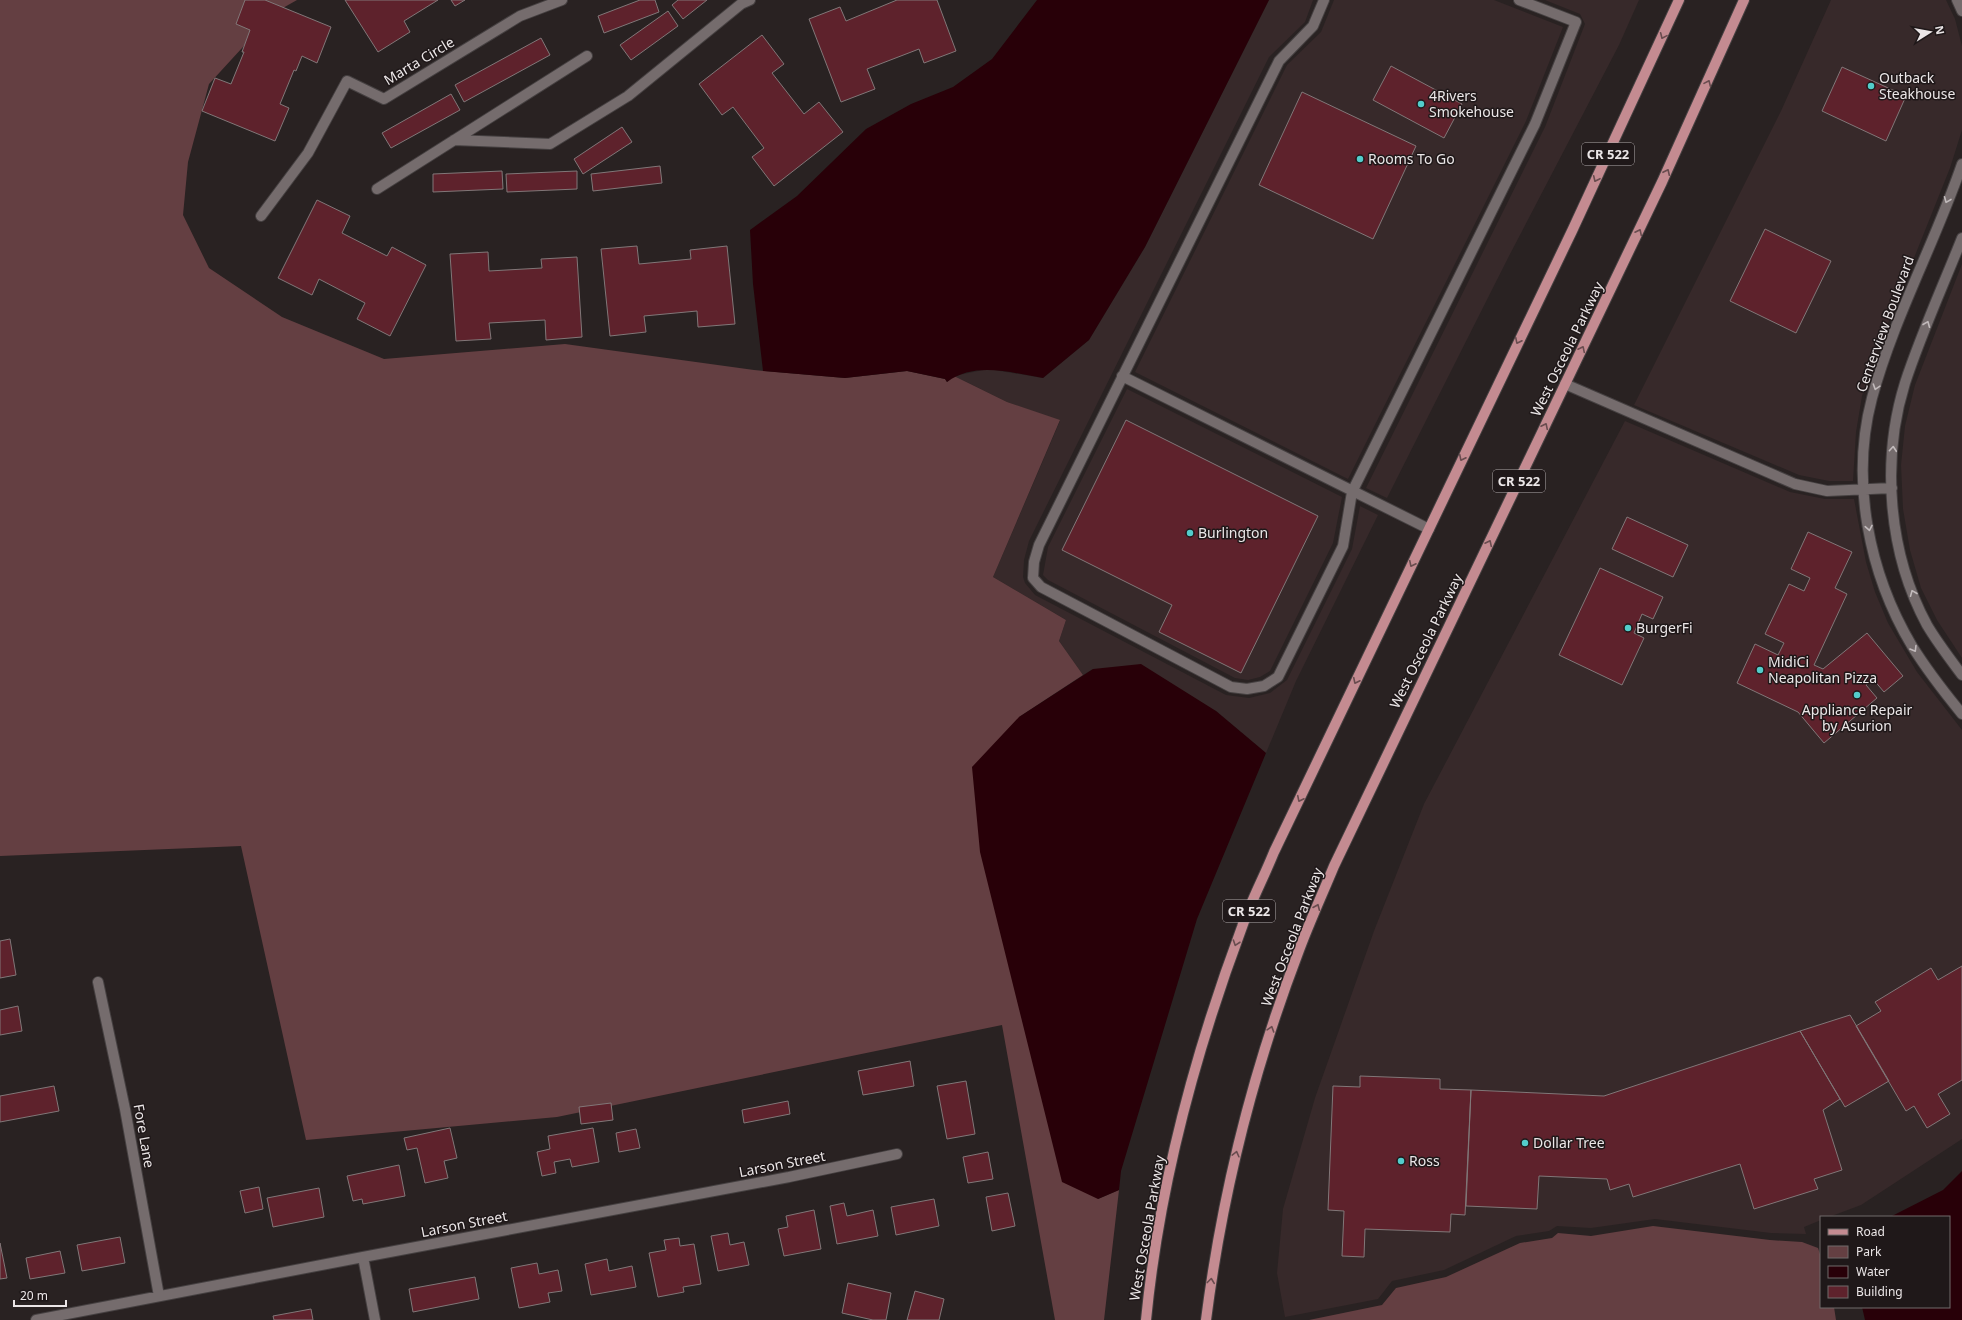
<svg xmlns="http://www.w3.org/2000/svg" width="1962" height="1320" viewBox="0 0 1962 1320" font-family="'Noto Sans',sans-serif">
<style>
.built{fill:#37292a}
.green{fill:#643f42}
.water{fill:#280008}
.building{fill:#5e222c;stroke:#817778}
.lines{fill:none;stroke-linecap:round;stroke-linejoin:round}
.minor-casing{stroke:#454041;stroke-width:12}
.major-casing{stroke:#454041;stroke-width:12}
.minor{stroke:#756c6d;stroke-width:10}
.major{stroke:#c48b91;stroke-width:10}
.oneway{stroke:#694c4f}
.oneway2{stroke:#c2bbbc}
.poi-dot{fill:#53cdcb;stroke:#1f1819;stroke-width:1.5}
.labels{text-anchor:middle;stroke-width:3;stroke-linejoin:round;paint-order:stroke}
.shield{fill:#1f1819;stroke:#aea8a9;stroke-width:1}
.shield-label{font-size:13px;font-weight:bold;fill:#ebe6e7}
.street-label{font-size:14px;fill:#ebe6e7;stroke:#1f1819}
.poi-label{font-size:14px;fill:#ebe6e7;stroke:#1f1819;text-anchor:start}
</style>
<rect width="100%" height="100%" fill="#292222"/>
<!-- built -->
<path class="built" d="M1269 0H1313L1305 22 1269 57 1029 541 1024 560 1023 577 1025 583 1035 595 1226 695 1249 698 1270 693 1287 680 1352 549 1360 506 1378 515 1296 681 1266 753 1216 711 1093 669 1083 675 1059 641 1066 620 993 577 1060 421 1007 402 954 376 988 369 1043 378 1089 340 1145 247Z
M1334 0H1494L1563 27 1526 121 1348 479 1135 372 1287 65 1321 32Z
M1545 0H1639L1619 45 1509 256 1387 498 1366 488 1545 127 1585 24 1580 14Z
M1831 0H1946L1955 19 1962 46V130L1950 168 1880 343 1862 396 1856 432 1853 481H1829L1799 475 1634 405 1781 111Z
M1962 264V658L1937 620 1921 588 1910 550 1903 509 1901 465 1905 426 1915 385Z
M1127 389 1342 497 1333 543 1270 671 1260 677 1248 680 1235 678 1048 580 1043 575 1048 547Z
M1625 421 1790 492 1825 499H1854L1866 562 1875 592 1888 623 1917 672 1962 730V1139L1861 1205 1829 1217H1821V1220L1804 1227 1806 1234 1771 1233 1655 1219 1591 1228 1557 1226 1549 1231 1516 1236 1444 1270 1392 1281 1378 1299 1285 1317 1277 1273 1283 1209 1315 1098 1374 931 1424 804Z"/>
<!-- green -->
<path class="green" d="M0 0H297L274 13 209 84 188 162 183 215 209 268 282 317 384 359 565 344 754 370 845 378 907 371 945 379 947 382 954 376 1007 402 1060 420 993 577 1066 620 1059 641 1083 675 1019 717 1098 1199 1119 1190 1104 1320H1055L1002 1025 557 1117 306 1140 241 846 0 856Z
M1653 1226 1770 1240 1802 1242 1818 1248 1821 1257V1307H1834L1836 1320H1309L1382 1305 1396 1288 1446 1277 1520 1243 1552 1238 1558 1233 1591 1236Z"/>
<!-- water -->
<path class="water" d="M1037 0H1269L1145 247 1089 340 1043 378C1011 373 976 361 947 382L945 379 907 371 845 378 763 371 753 284 750 230 797 196 866 129 911 104 953 87 992 59Z
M1141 664 1216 711 1266 753 1197 919 1121 1171 1119 1190 1098 1199 1062 1182 980 852 972 767 1019 717 1093 669Z
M1962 1171V1320H1865L1862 1307H1949V1217H1890L1943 1190Z"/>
<!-- building -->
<path class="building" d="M245 0H265L331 27 317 63 302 56 296 71 294 70 280 104 289 108 275 141 202 111 215 78 231 84 244 52H242L250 30 236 24Z
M345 0H438L404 21 410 32 378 52Z
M451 0H465L455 6Z
M640 0H655L659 12 604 33 598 16Z
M678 0H707L683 19 672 5Z
M897 0H937L956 51 924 63 919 49 867 69 875 89 841 102 809 19 840 7 846 21Z
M668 11 678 26 631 60 620 45Z
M762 35 784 64 772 73 804 114 819 102 843 132 774 186 752 157 764 148 733 107 722 115 699 84Z
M541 38 550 55 464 102 455 85Z
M1391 66 1462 104 1444 138 1373 100Z
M1842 67 1906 96 1886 141 1822 111Z
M1302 92 1416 146 1373 239 1259 185Z
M451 94 460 110 391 148 382 133Z
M622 127 632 142 583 174 574 159Z
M660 166 662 183 593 191 591 174Z
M502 171 503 189 433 192V174Z
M577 171V189L507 192 506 174Z
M317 200 350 216 342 233 387 256 392 247 426 265 390 336 357 319 365 303 319 279 312 295 278 278Z
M1765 229 1831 261 1796 333 1730 301Z
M637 246 639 264 691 259 690 250 727 246 735 324 698 327 697 311 644 316 646 332 610 336 601 249Z
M488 252 489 271 542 268 541 259 577 257 582 337 546 340 545 320 489 323 491 339 456 341 450 254Z
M1126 420 1318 516 1241 673 1159 632 1172 605 1062 550Z
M1627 517 1688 545 1673 577 1612 549Z
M1808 532 1852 552 1835 588 1847 594 1814 665 1823 669 1867 633 1903 676 1884 692 1873 679 1866 685 1877 698 1824 743 1798 712 1737 683 1755 644 1778 655 1784 643 1765 634 1789 584 1804 591 1810 578 1791 569Z
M1600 568 1663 597 1653 619 1642 614 1634 633 1644 638 1622 685 1559 655Z
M10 939 16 975 0 978V941Z
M1962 966V1080L1938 1094 1950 1114 1927 1128 1914 1106 1906 1111 1856 1026 1881 1011 1875 1002 1931 968 1938 980Z
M18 1006 22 1031 0 1035V1010Z
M1850 1015 1889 1081 1845 1107 1800 1031Z
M1800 1031 1840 1099 1823 1110 1842 1170 1814 1179 1818 1189 1754 1209 1740 1164 1633 1197 1629 1184 1610 1190 1607 1179 1539 1176 1537 1209 1466 1206 1471 1090 1604 1096Z
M910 1061 914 1086 863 1095 858 1071Z
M1360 1076 1440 1079V1089L1471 1090 1465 1215 1451 1214 1450 1232 1365 1229 1364 1257 1342 1256 1344 1211 1328 1210 1333 1086 1360 1087Z
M966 1081 975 1134 947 1139 937 1086Z
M54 1086 59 1111 0 1122V1096Z
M788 1101 790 1114 744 1123 742 1110Z
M611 1103 613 1120 581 1124 579 1107Z
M450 1128 457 1158 444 1161 448 1178 425 1183 417 1148 407 1150 404 1138Z
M593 1128 599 1162 572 1167 570 1159 554 1162 556 1173 542 1176 537 1152 550 1149 548 1136Z
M636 1129 640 1148 619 1152 616 1133Z
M988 1152 993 1179 968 1183 963 1157Z
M399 1165 405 1196 363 1204 362 1199 353 1201 347 1176Z
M259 1187 263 1209 245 1213 240 1191Z
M319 1188 324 1217 273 1227 267 1198Z
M1008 1193 1015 1226 992 1231 986 1197Z
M934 1199 939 1226 896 1235 891 1207Z
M844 1203 847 1216 873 1210 878 1236 837 1244 830 1206Z
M814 1210 821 1249 784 1256 778 1229 788 1227 786 1216Z
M728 1233 730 1245 744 1242 749 1265 718 1271 711 1236Z
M120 1237 125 1263 82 1271 77 1245Z
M679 1238 680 1246 694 1244 701 1284 683 1287 684 1292 658 1297 649 1253 666 1250 664 1240Z
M0 1243 7 1278 0 1279Z
M60 1251 65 1273 30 1279 26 1258Z
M607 1259 609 1271 632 1266 636 1287 591 1295 585 1264Z
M537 1263 539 1274 558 1270 562 1291 548 1293 550 1302 519 1308 511 1268Z
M475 1277 479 1299 413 1312 409 1289Z
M848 1283 891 1293 886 1320H873L842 1313Z
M915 1291 944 1299 939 1320H907Z
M311 1309 313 1320H274L273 1316Z"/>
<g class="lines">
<!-- minor casing -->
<g class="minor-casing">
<path id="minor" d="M1324 0 1313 26 1279 61 1039 545 1034 562 1033 578 1041 587 1231 687 1247 689 1264 686 1278 677 1343 546 1352 492 1535 124 1576 22 1519 0
M1957 0 1962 11
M454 140 550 144 628 96 741 4 750 0
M1962 164C1935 243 1894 317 1872 398 1850 481 1869 574 1912 646 1927 670 1944 692 1962 714
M377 189 587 56
M261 216 308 153 347 81 384 99 520 16 562 0
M1962 238C1943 286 1921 334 1905 383 1881 460 1888 553 1927 625 1937 642 1950 659 1962 675
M1122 376 1429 529
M1565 384 1795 484 1827 491 1892 488
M98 982 125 1109 159 1296
M363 1257 375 1320
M36 1320 363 1257 789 1177 897 1154"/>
</g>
<!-- major casing -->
<g class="major-casing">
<path id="major" d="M1146 1320C1159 1186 1195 1053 1242 927 1251 901 1264 877 1274 852L1572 231 1679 0
M1206 1320C1222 1195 1253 1071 1298 953 1309 923 1322 895 1334 866L1662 182 1744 0"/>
</g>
<!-- minor -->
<use href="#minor" class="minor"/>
<!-- major -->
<use href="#major" class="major"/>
</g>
<!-- one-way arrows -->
<defs><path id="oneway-chevron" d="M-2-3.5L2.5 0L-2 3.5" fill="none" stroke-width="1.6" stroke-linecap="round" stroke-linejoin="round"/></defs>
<g class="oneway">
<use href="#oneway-chevron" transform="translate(1663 36) rotate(114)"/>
<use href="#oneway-chevron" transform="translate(1708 83) rotate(-66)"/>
<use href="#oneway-chevron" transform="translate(1667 172) rotate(-65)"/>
<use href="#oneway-chevron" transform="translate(1596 179) rotate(115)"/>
<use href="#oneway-chevron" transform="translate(1639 232) rotate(-64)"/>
<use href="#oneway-chevron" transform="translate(1518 341) rotate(116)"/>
<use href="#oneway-chevron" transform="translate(1582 349) rotate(-64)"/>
<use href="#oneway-chevron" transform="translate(1545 426) rotate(-64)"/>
<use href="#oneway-chevron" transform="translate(1462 458) rotate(116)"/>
<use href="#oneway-chevron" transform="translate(1489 543) rotate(-64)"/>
<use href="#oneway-chevron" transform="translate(1412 564) rotate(116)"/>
<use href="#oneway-chevron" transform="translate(1356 681) rotate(116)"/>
<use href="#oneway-chevron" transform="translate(1300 799) rotate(116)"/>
<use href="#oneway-chevron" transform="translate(1317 907) rotate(-67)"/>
<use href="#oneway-chevron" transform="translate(1236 943) rotate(109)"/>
<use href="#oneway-chevron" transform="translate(1271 1029) rotate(-72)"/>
<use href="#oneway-chevron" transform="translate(1236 1154) rotate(-76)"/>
<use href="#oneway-chevron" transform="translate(1211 1281) rotate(-83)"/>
</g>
<g class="oneway2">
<use href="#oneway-chevron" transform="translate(1947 200) rotate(112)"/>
<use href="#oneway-chevron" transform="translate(1927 324) rotate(-68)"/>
<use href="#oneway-chevron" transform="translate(1876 387) rotate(108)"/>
<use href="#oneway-chevron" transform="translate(1893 449) rotate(-85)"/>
<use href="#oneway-chevron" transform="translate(1869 528) rotate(79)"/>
<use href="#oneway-chevron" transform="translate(1913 593) rotate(-112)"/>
<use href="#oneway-chevron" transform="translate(1914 649) rotate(59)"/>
</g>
<!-- markers -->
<g class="poi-dot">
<circle cx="1871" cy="86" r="4"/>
<circle cx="1421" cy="104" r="4"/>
<circle cx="1360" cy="159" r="4"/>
<circle cx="1190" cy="533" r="4"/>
<circle cx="1628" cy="628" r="4"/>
<circle cx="1760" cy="670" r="4"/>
<circle cx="1857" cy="695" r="4"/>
<circle cx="1525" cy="1143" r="4"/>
<circle cx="1401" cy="1161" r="4"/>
</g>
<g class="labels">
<!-- shield labels -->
<g class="shield">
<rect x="1582" y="143" width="52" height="22" rx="3"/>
<rect x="1493" y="470" width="52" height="22" rx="3"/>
<rect x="1223" y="900" width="52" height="22" rx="3"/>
</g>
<g class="shield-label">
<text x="1608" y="159">CR 522</text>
<text x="1519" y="486">CR 522</text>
<text x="1249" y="916">CR 522</text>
</g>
<!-- street labels -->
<g class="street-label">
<text transform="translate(419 61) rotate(-31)" y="5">Marta Circle</text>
<text transform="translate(1885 324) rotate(-70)" y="5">Centerview Boulevard</text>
<text transform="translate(1567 349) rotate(-64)" y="5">West Osceola Parkway</text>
<text transform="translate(1426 641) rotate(-64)" y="5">West Osceola Parkway</text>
<text transform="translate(1292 937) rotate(-69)" y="5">West Osceola Parkway</text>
<text transform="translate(144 1136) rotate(80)" y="5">Fore Lane</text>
<text transform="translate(782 1164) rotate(-11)" y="5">Larson Street</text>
<text transform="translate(464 1224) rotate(-11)" y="5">Larson Street</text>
<text transform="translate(1147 1228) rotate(-80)" y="5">West Osceola Parkway</text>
</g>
<!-- poi labels -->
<g class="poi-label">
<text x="1879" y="83">Outback<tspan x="1879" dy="16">Steakhouse</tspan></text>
<text x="1429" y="101">4Rivers<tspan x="1429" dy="16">Smokehouse</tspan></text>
<text x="1368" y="164">Rooms To Go</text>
<text x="1198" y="538">Burlington</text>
<text x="1636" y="633">BurgerFi</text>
<text x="1768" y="667">MidiCi<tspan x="1768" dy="16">Neapolitan Pizza</tspan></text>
<text x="1857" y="715" text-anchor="middle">Appliance Repair<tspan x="1857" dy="16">by Asurion</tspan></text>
<text x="1533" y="1148">Dollar Tree</text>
<text x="1409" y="1166">Ross</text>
</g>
</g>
<!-- legend -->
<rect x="1820" y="1216" width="130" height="92" fill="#1f1819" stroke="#716a6b"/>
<rect x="1828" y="1229" width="20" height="6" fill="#c48b91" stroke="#716a6b"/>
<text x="1856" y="1236" font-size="12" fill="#ebe6e7">Road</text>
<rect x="1828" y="1246" width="20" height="12" fill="#643f42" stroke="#716a6b"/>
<text x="1856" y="1256" font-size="12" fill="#ebe6e7">Park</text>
<rect x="1828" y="1266" width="20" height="12" fill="#280008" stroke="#716a6b"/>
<text x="1856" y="1276" font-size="12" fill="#ebe6e7">Water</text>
<rect x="1828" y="1286" width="20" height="12" fill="#5e222c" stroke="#716a6b"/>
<text x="1856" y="1296" font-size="12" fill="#ebe6e7">Building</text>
<!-- north arrow -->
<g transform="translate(1930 32) rotate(79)" stroke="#1f1819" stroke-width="3" paint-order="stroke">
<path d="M0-3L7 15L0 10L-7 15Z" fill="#ebe6e7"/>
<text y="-6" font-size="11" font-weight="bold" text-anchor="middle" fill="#ebe6e7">N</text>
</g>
<!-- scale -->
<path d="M14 1300v6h52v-6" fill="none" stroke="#ebe6e7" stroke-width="2"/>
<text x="20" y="1300" font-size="12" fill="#ebe6e7" stroke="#1f1819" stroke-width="3" paint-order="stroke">20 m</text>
</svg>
